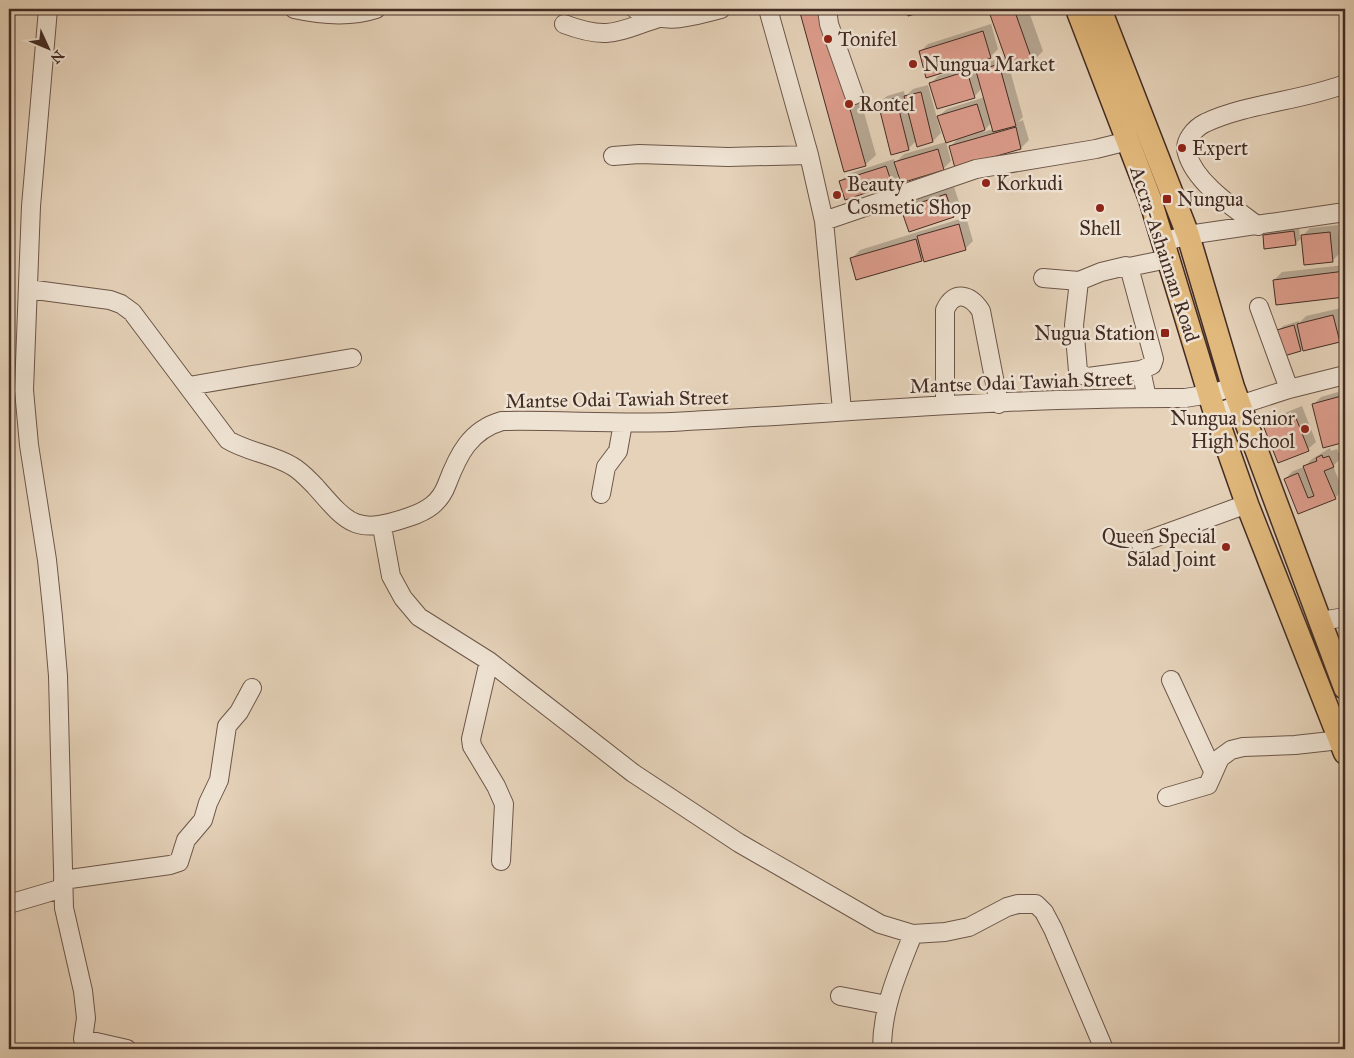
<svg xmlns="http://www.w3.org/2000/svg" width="1354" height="1058" viewBox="0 0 1354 1058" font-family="'IM FELL Great Primer',serif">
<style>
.shadow{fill:#0003;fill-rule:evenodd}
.building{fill:#dc9c8b;stroke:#432c24}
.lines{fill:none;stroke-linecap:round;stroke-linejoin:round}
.minor-casing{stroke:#6c5649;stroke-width:20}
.major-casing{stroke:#432c24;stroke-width:25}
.minor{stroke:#eee2d2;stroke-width:18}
.major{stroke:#e2b97c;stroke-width:22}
.poi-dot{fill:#8f2418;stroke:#eee2d2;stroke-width:2}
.labels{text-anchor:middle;stroke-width:5;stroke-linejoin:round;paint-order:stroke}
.poi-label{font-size:20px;fill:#432c24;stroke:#eee2d2;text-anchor:start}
.street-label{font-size:20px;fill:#432c24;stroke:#eee2d2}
</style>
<rect width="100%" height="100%" fill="#e5d2b9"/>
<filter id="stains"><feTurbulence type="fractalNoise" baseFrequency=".004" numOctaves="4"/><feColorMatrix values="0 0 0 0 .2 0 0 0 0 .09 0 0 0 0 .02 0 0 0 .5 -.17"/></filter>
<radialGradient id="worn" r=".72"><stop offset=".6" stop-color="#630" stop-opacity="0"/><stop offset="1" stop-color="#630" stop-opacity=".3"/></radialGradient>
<!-- shadow -->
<path class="shadow" d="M800 9H835L876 155 865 165 845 171Z
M989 9H1028L1043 51 1032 62 1010 70 1023 117 1018 122 1023 120 1029 140 1021 148 951 146 959 137 939 116 947 109 985 97 982 88 974 97 930 84 938 76 975 64 977 72 985 63 1006 57ZM992 122 994 129 983 132Z
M991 24 998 49 990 57 920 52 928 44Z
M928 85 941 133 933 141H916L908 149 879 103 887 96 904 91 905 97 913 89Z
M946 142 951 161 943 169 900 175 891 183 840 182 848 174 894 159 895 163 904 154Z
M954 187 961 208 953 216 903 209 910 202Z
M966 217 973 241 965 249 924 258 921 260 852 258 860 250Z
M1338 225 1340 253 1332 261 1303 237 1295 244 1264 236 1269 231 1299 227 1300 238 1310 228Z
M1345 265V295L1277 304 1274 280 1282 272Z
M1341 308 1345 335 1339 341 1304 347 1301 350 1278 331 1283 326 1299 321V323L1306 316Z
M1345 390V441L1324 446 1313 405 1321 397Z
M1302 406 1316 442 1308 449 1265 426 1273 418Z
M1330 448 1331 451 1337 449 1341 458 1333 466 1343 490 1335 498 1299 512 1285 479 1293 471 1304 467 1312 459Z"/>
<!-- building -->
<path class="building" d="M799 9H822L866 166 844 172Z
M906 9H925V11L908 16Z
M988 9H1014L1033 63 1010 71Z
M983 31 991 58 926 78 919 51Z
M999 64 1016 126 993 132 976 71Z
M967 71 975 98 937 109 929 83Z
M921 92 933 142 917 147 904 96Z
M896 98 909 150 891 155 878 103Z
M977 104 985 130 946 143 937 116Z
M1016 127 1021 149 955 168 949 146Z
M938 149 944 170 901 183 894 162Z
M886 166 892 184 845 200 839 181Z
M946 194 954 217 909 232 901 209Z
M959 224 966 250 924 262 917 236Z
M1294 231 1296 245 1264 249 1263 235Z
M1330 232 1333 262 1304 265 1301 235Z
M916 239 922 261 856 280 850 258Z
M1345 271V297L1276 305 1273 280Z
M1333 315 1340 342 1303 351 1297 324Z
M1294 325 1301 351 1284 356 1277 330Z
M1345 395V442L1323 448 1312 404Z
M1294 413 1309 451 1278 463 1263 425Z
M1322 455 1323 458 1329 456 1334 467 1324 471 1336 499 1298 514 1284 479 1298 473 1308 498 1314 496 1303 466 1317 461 1316 458Z"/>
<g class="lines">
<!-- minor casing -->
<g class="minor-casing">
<path id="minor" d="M48 9 31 206 24 390 29 445 47 560 53 617 58 676 64 908 83 991 86 1018 83 1039 127 1049
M294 9C321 15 349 18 376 9
M635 9C667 26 688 17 721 9
M768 9 809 155 824 221 842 410
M827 9 829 24 854 95
M564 24C609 41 618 31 659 18
M613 156 639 154 728 157 809 155
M824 221 976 169 1096 149 1128 141
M1258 226C1234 208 1195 183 1187 153 1183 141 1195 128 1205 123 1248 103 1301 101 1345 84
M1163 242 1188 235 1345 212
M1129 267 1126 266 1101 272 1079 281 1074 325 1078 371 1080 374 1088 377 1141 370
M1043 278 1079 281
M28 289 110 300 121 304 132 312 228 440C248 452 272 454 292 466 301 471 308 479 315 486 349 525 356 535 409 517 427 511 440 503 447 484 458 455 470 430 502 421 559 420 615 424 672 422 843 413 1014 397 1185 398L1210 394 1233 387
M1259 307 1289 389
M189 386 352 358
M1147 398 1141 370 1152 365 1154 359 1129 267 1168 259
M945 405V310C954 289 971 295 981 311L999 404
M1215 413 1289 389 1345 375
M601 494 606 467 618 451 623 423
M382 527 391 576 403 598 419 617 489 661 633 773 739 843 880 924 913 934 945 932 969 927 1007 907 1018 904H1036L1044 912 1053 929 1104 1049
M1140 543 1247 504
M1321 621 1345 617
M489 661 471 739 472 746 496 786 504 804 501 861
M1171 680 1213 771
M1167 797 1208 785 1220 758 1231 750 1243 747 1295 745 1340 740
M63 880 170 865 179 862 186 840 203 820 208 803 219 780 227 726 239 712 252 688
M9 904 63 888
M840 996 887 1005
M882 1049C882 1007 898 972 913 934"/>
</g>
<!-- major casing -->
<g class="major-casing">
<path id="major" d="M1077 9 1150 199 1215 413 1247 504 1345 753
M1100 9 1188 235 1233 387 1345 688"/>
</g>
<!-- minor -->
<use href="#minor" class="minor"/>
<!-- major -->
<use href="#major" class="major"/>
</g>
<!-- markers -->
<g class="poi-dot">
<circle cx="828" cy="39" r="5"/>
<circle cx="913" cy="64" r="5"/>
<circle cx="849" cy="104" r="5"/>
<circle cx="1182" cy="148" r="5"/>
<circle cx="986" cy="183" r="5"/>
<circle cx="837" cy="195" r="5"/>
<rect x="1162" y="194" width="10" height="10" rx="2.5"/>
<circle cx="1100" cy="208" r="5"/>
<rect x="1160" y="328" width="10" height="10" rx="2.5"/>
<circle cx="1305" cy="429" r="5"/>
<circle cx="1226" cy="547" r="5"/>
</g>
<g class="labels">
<!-- poi labels -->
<g class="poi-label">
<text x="838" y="46">Tonifel</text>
<text x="923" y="71">Nungua Market</text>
<text x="859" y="111">Rontel</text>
<text x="1192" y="155">Expert</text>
<text x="996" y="190">Korkudi</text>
<text x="847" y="191">Beauty<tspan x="847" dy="23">Cosmetic Shop</tspan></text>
<text x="1177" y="206">Nungua</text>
<text x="1100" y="235" text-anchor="middle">Shell</text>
<text x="1155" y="340" text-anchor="end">Nugua Station</text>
<text x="1295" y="425" text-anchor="end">Nungua Senior<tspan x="1295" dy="23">High School</tspan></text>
<text x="1216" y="543" text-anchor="end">Queen Special<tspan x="1216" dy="23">Salad Joint</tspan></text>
</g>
<!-- street labels -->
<g class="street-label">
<text transform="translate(1165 254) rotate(72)" y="7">Accra-Ashaiman Road</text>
<text transform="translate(1021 382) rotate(-2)" y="7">Mantse Odai Tawiah Street</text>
<text transform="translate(617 399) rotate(-1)" y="7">Mantse Odai Tawiah Street</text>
</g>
</g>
<!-- margin -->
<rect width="1354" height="1058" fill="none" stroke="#e5d2b9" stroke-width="30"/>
<rect x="10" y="10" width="1334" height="1038" fill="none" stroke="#432c24" stroke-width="2.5"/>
<rect x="15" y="15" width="1324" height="1028" fill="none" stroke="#432c24"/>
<!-- north arrow -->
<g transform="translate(48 48) rotate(134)" stroke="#eee2d2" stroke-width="4" paint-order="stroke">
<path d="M0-4L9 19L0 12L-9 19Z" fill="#432c24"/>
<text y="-8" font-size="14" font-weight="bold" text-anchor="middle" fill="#432c24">N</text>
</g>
<rect width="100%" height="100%" filter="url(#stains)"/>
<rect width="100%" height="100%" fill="url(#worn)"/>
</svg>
